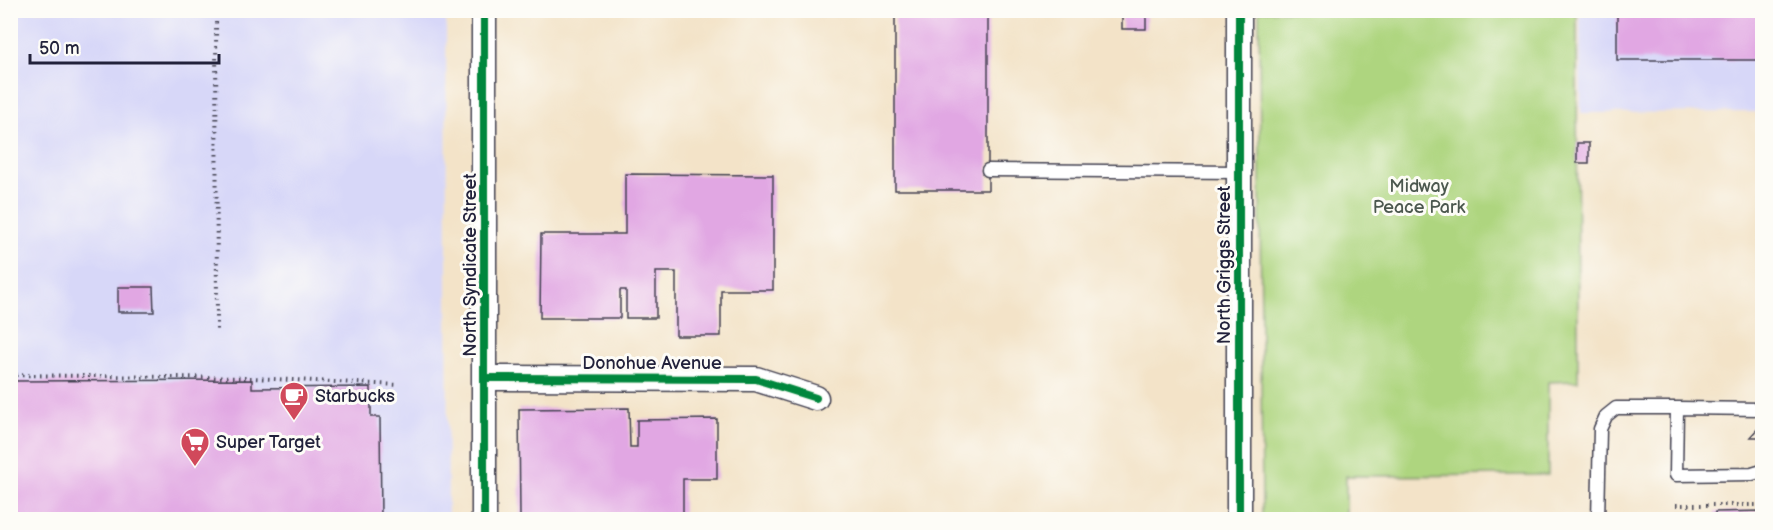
<svg xmlns="http://www.w3.org/2000/svg" width="1773" height="530" viewBox="0 0 1773 530" font-family="'Balsamiq Sans',sans-serif">
<style>
.built{fill:#d7d7f8}
.green{fill:#aed57f;stroke:#687c5d;stroke-width:1.5}
.building{fill:#e1a7e3}
.lines{fill:none;stroke-linecap:round;stroke-linejoin:round}
.service-casing{stroke:#413f50;stroke-width:15}
.minor-casing{stroke:#413f50;stroke-width:27}
.path{stroke:#413f50;stroke-width:4;stroke-dasharray:1.5 4.5;stroke-linecap:butt}
.service{stroke:#fff;stroke-width:12}
.minor{stroke:#fff;stroke-width:24}
.cycleway-casing{stroke:#fdfcf7;stroke-width:11}
.cycleway{stroke:#00873e;stroke-width:8}
.labels{text-anchor:middle;stroke-width:6;stroke-linejoin:round;paint-order:stroke}
.park-label{font-size:18px;fill:#4c584f;stroke:#fdfcf7}
.street-label{font-size:18px;fill:#22223b;stroke:#fdfcf7}
.poi-label{font-size:18px;fill:#22223b;stroke:#fdfcf7;text-anchor:start}
</style>
<rect width="100%" height="100%" fill="#fdfcf7"/>
<filter id="ink" filterUnits="userSpaceOnUse"><feTurbulence type="fractalNoise" baseFrequency=".0167" numOctaves="2"/><feDisplacementMap in="SourceGraphic" scale="12" xChannelSelector="R" yChannelSelector="G"/><feConvolveMatrix kernelMatrix="1 2 1 2 8 2 1 2 1" color-interpolation-filters="sRGB"/></filter>
<filter id="wash" filterUnits="userSpaceOnUse"><feTurbulence type="fractalNoise" baseFrequency=".008" numOctaves="4" result="noise"/><feDisplacementMap in="SourceGraphic" scale="24" xChannelSelector="R" yChannelSelector="G"/><feGaussianBlur stdDeviation="1.35" result="paint"/><feColorMatrix in="noise" values="0 0 0 0 0 0 0 0 0 0 0 0 0 0 0 0 0 1.4 0 .05"/><feComposite in="paint" operator="in"/></filter>
<g filter="url(#wash)">
<rect width="100%" height="100%" fill="#f3e3c8"/>
<!-- built -->
<path class="built" d="M10 11H446L448 519H11Z
M1580 11H1762V112L1581 113Z"/>
<!-- green -->
<path class="green" d="M1259 11H1577L1578 381 1548 382V475L1346 476V515L1350 516V519H1262Z"/>
<g id="blocks">
<!-- building -->
<path class="building" d="M988 10V190H895V11Z
M1122 10H1146V29H1122Z
M1617 10H1762V60H1617Z
M1577 143H1589V163H1577Z
M625 174 773 175V290H721V336H676V272H656V318H626V290H620V318H540L541 234H625Z
M118 287H153L154 312H118Z
M252 380V388L371 387V417H380L381 520H10V381Z
M629 408 630 447H637V420L717 419V479H683V520L520 517 519 409Z
M1762 424V437H1750Z
M1762 511V520H1715V512Z"/>
</g>
</g>
<g filter="url(#ink)">
<use href="#blocks" fill-opacity="0" stroke="#413f50" stroke-width="1.5"/>
<g class="lines">
<!-- service casing -->
<g class="service-casing">
<path id="service" d="M988 170 1240 172
M1677 408 1762 409
M1598 520 1600 429 1606 416 1616 408H1677L1676 475 1752 474 1762 471"/>
</g>
<!-- minor casing -->
<g class="minor-casing">
<path id="minor" d="M485 378 756 379 816 398
M484 520V10
M1239 520V10"/>
</g>
<!-- path -->
<path class="path" d="M216 10 217 334
M10 375 252 378 398 385
M1676 505H1762"/>
<!-- service -->
<use href="#service" class="service"/>
<!-- minor -->
<use href="#minor" class="minor"/>
<!-- cycleway casing -->
<g class="cycleway-casing">
<path id="cycleway" d="M485 378 756 379 816 398
M484 520V10
M1239 520V10"/>
</g>
<!-- cycleway -->
<use href="#cycleway" class="cycleway"/>
</g>
</g>
<!-- icons -->
<defs>
<g id="cafe-pin" transform="scale(1.5)"><path d="M0 17L-7.5 6A9.5 9.5 0 1 1 7.5 6Z" fill="#d1495b" stroke="#fdfcf7"/><path d="M-5.5-4.5H6V0H3Q3 3.5 0 3.5H-2.5Q-5.5 3.5-5.5 0ZM3-3.2v2h1.7v-2ZM-6 4.5H4V6H-6Z" fill="#fff"/></g>
<g id="supermarket-pin" transform="scale(1.5)"><path d="M0 17L-7.5 6A9.5 9.5 0 1 1 7.5 6Z" fill="#d1495b" stroke="#fdfcf7"/><path d="M-6-5.5h2.5l.6 2H6L4.5 2H-2.5L-4.4-4H-6ZM-1.5 3.2a1.3 1.3 0 1 0 .1 0ZM3 3.2a1.3 1.3 0 1 0 .1 0Z" fill="#fff"/></g>
</defs>
<g fill-rule="evenodd">
<use href="#cafe-pin" x="294" y="396"/>
<use href="#supermarket-pin" x="195" y="442"/>
</g>
<g class="labels">
<!-- park labels -->
<g class="park-label">
<text x="1419" y="192">Midway<tspan x="1419" dy="21">Peace Park</tspan></text>
</g>
<!-- street labels -->
<g class="street-label">
<text transform="translate(470 265) rotate(-90)" y="6">North Syndicate Street</text>
<text transform="translate(1224 265) rotate(-90)" y="6">North Griggs Street</text>
<text x="652" y="369">Donohue Avenue</text>
</g>
<!-- poi labels -->
<g class="poi-label">
<text x="315" y="402">Starbucks</text>
<text x="216" y="448">Super Target</text>
</g>
</g>
<!-- margin -->
<rect width="1773" height="530" fill="none" stroke="#fdfcf7" stroke-width="36"/>
<!-- scale -->
<path d="M30 54v9h189v-9" fill="none" stroke="#22223b" stroke-width="3"/>
<text x="39" y="54" font-size="18" fill="#22223b" stroke="#fdfcf7" stroke-width="4.5" paint-order="stroke">50 m</text>
</svg>
